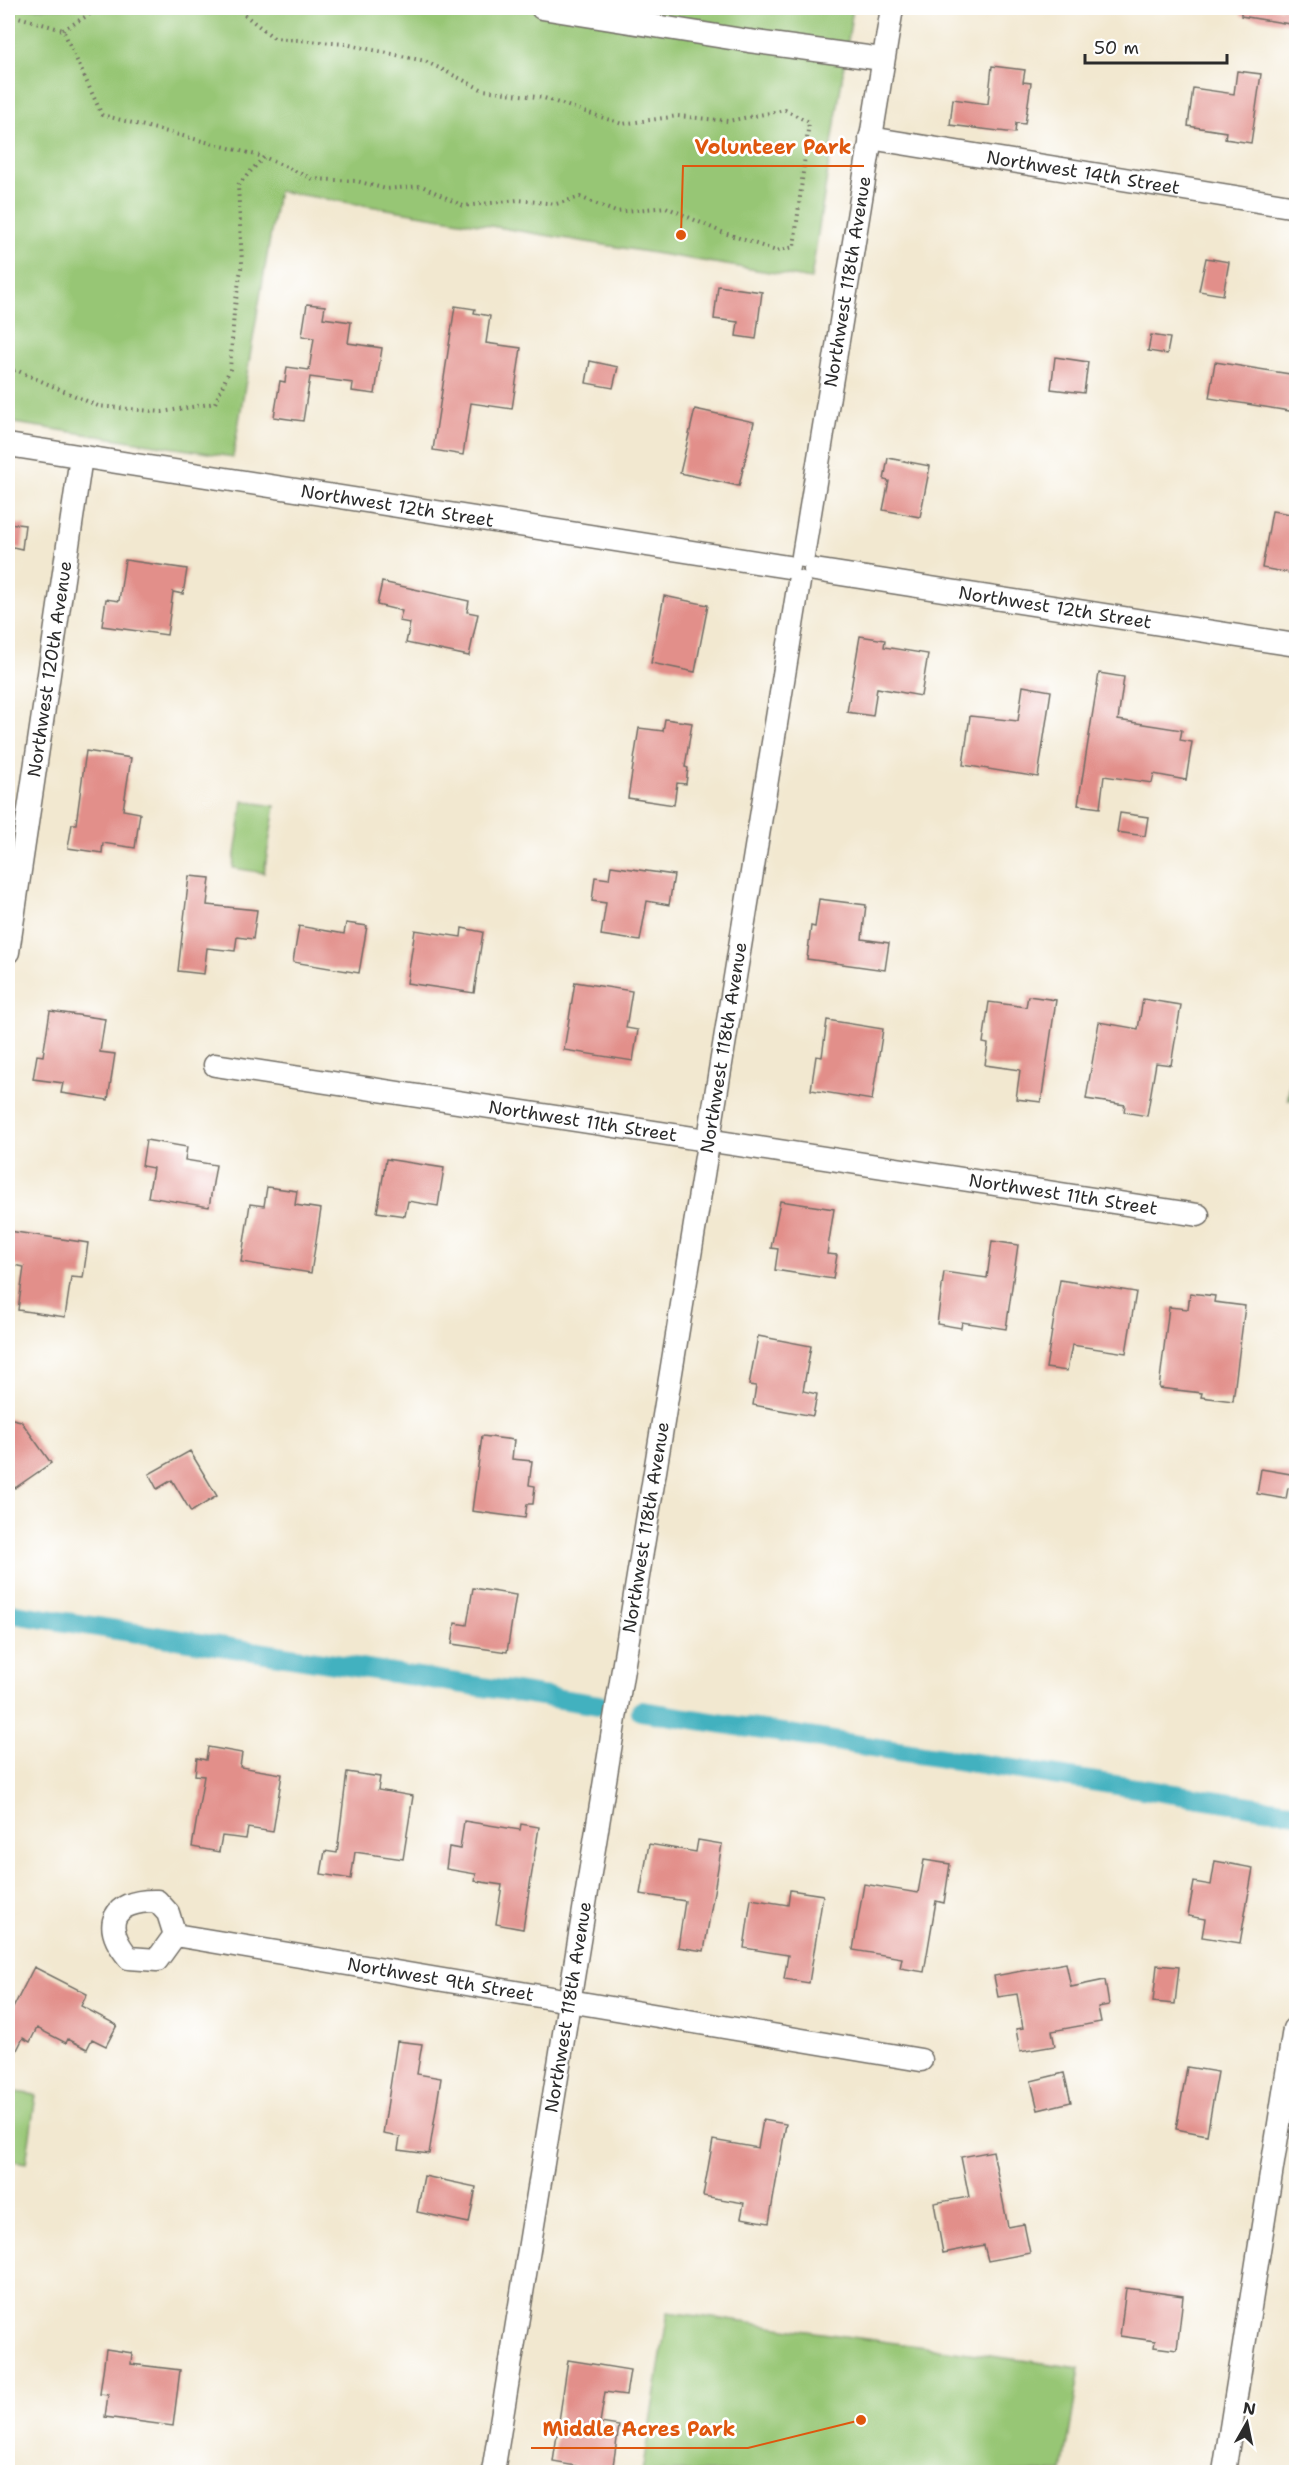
<svg xmlns="http://www.w3.org/2000/svg" width="1304" height="2480" viewBox="0 0 1304 2480" font-family="'Shantell Sans',sans-serif">
<style>
.green{fill:#97c675;stroke:#617850;stroke-width:1.5}
.forest{fill:#79ab66;stroke:#526b48;stroke-width:1.5}
.lines{fill:none;stroke-linecap:round;stroke-linejoin:round}
.canal{stroke:#43b1bf;stroke-width:20}
.building{fill:#e28f8a}
.minor-casing{stroke:#716d65;stroke-width:25}
.path{stroke:#716d65;stroke-width:4;stroke-dasharray:1.5 4.5;stroke-linecap:butt}
.minor{stroke:#fff;stroke-width:22}
.labels{text-anchor:middle;stroke-width:5;stroke-linejoin:round;paint-order:stroke}
.street-label{font-size:18px;fill:#2b2b2b;stroke:#fff}
.leader{fill:none;stroke:#df570e;stroke-width:2}
.callout-dot{fill:#df570e;stroke:#fff;stroke-width:2}
.callout-label{font-size:20px;text-anchor:middle;font-weight:bold;fill:#df570e;stroke:#fff;stroke-width:5;stroke-linejoin:round;paint-order:stroke}
</style>
<rect width="100%" height="100%" fill="#fff"/>
<filter id="ink" filterUnits="userSpaceOnUse"><feTurbulence type="fractalNoise" baseFrequency=".0167" numOctaves="2"/><feDisplacementMap in="SourceGraphic" scale="12" xChannelSelector="R" yChannelSelector="G"/><feConvolveMatrix kernelMatrix="1 2 1 2 8 2 1 2 1" color-interpolation-filters="sRGB"/></filter>
<filter id="wash" filterUnits="userSpaceOnUse"><feTurbulence type="fractalNoise" baseFrequency=".008" numOctaves="4" result="noise"/><feDisplacementMap in="SourceGraphic" scale="24" xChannelSelector="R" yChannelSelector="G"/><feGaussianBlur stdDeviation="1.35" result="paint"/><feColorMatrix in="noise" values="0 0 0 0 0 0 0 0 0 0 0 0 0 0 0 0 0 1.4 0 .05"/><feComposite in="paint" operator="in"/></filter>
<g filter="url(#wash)">
<rect width="100%" height="100%" fill="#f2e8d0"/>
<!-- green -->
<path class="green" d="M8 8H853L811 279 278 191 233 457 8 422Z
M243 801 275 806 264 873 233 868Z
M8 2091 36 2095 26 2163 8 2160Z
M668 2312 1080 2368 1063 2472H642Z"/>
<!-- forest -->
<path class="forest" d="M1296 1037V1101L1288 1099Z"/>
<g class="lines">
<!-- canal -->
<path class="canal" d="M8 1613 599 1705
M641 1711 1296 1813"/>
</g>
<g id="blocks">
<!-- building -->
<path class="building" d="M1241 8H1296V25L1241 16Z
M992 66 1025 70 1023 82 1031 83 1025 124 1016 123 1015 133 950 125 953 99 988 104Z
M1237 71 1261 74 1251 143 1225 139 1226 132 1188 126 1193 88 1234 94Z
M1206 258 1229 262 1223 295 1199 291Z
M718 286 762 292 756 339 736 336 738 322 714 319Z
M307 304 325 306 323 318 351 322 348 343 382 348 375 394 352 391 353 383 310 377 303 421 274 417 280 381 285 382 287 367 309 370 314 338 302 336Z
M455 306 475 309 474 313 490 316 486 343 521 348 512 409 471 403 463 455 433 450Z
M1151 335 1170 338 1167 354 1148 351Z
M1055 357 1088 362 1084 393 1051 389Z
M590 361 618 367 613 388 586 383Z
M1215 362 1296 375V412L1209 398Z
M695 409 754 422 739 486 680 473Z
M888 458 930 466 920 517 883 510 889 481 884 480Z
M1272 511 1296 515V574L1262 568Z
M8 523 25 525 22 549 8 546Z
M125 560 187 569 183 594 173 592 167 635 102 626 106 599 119 601Z
M382 582 469 601 467 612 478 614 469 656 406 643 410 623 399 621 402 611 377 605Z
M664 596 708 605 695 672 651 663Z
M860 636 885 640 884 647 928 654 921 696 877 688 873 716 847 712Z
M1099 673 1124 677 1118 720 1182 730 1180 740 1192 742 1186 780 1154 774 1152 783 1104 776 1100 808 1078 805Z
M1023 686 1051 691 1038 777 963 765 970 716 1018 721Z
M665 719 692 723 685 767 688 768 686 784 677 783 674 805 628 798 639 728 663 731Z
M86 751 131 758 123 810 140 813 135 848 103 843 102 853 68 848 72 824H76Z
M1120 813 1148 817 1145 836 1117 832Z
M611 866 674 875 669 905 647 901 640 941 601 935 606 903 592 901 595 877 609 879Z
M189 876 210 878 207 905 257 910 253 939 237 937 235 951 207 948 204 974 178 971Z
M819 899 866 905 862 939 889 943 885 970 807 959 811 926 815 927Z
M346 923 367 926 359 973 293 962 299 926 344 934Z
M462 928 483 932 474 993 407 983 415 930 461 937Z
M575 982 632 991 626 1028 638 1030 633 1061 564 1050Z
M1028 996 1056 1000 1041 1102 1016 1099 1020 1070 985 1065 988 1044 983 1043 989 1002 1026 1007Z
M1143 999 1181 1005 1171 1065 1156 1063 1147 1116 1124 1112 1125 1105 1086 1099 1099 1022 1138 1029Z
M50 1011 105 1019 100 1052 115 1054 108 1100 61 1093 63 1083 33 1079 37 1055 43 1056Z
M827 1020 883 1029 872 1100 811 1090 816 1056 822 1057Z
M146 1140 187 1147 185 1160 216 1165 209 1207 148 1197 153 1168 142 1166Z
M386 1159 444 1168 438 1206 408 1201 405 1216 377 1212Z
M267 1187 297 1191 295 1205 321 1209 311 1273 241 1262 250 1204 264 1206Z
M780 1201 834 1209 827 1254 837 1255 833 1279 775 1270 778 1249 771 1248Z
M9 1231 88 1243 83 1278 71 1277 65 1317 18 1310 24 1267 8 1264Z
M992 1241 1018 1245 1006 1329 962 1322 961 1328 937 1324 944 1272 987 1278Z
M1060 1280 1136 1292 1126 1353 1072 1345 1067 1371 1046 1368Z
M1190 1293 1215 1296 1214 1302 1245 1306 1233 1401 1201 1397 1202 1393 1159 1388 1169 1307 1188 1309Z
M758 1336 811 1346 803 1391 817 1394 813 1416 753 1405 756 1386 749 1385Z
M8 1418 21 1421 51 1463 15 1488 8 1477Z
M482 1436 514 1440 512 1459 532 1461 529 1485 535 1486 533 1504H527L525 1518 472 1511Z
M190 1451 217 1496 191 1512 172 1480 157 1489 149 1474Z
M1261 1469 1296 1475V1489L1288 1488 1286 1499 1257 1494Z
M473 1588 516 1595 507 1652 452 1644 455 1623 467 1625Z
M208 1747 242 1753 240 1767 282 1774 273 1832 248 1828 246 1839 222 1836 219 1852 192 1847 204 1776 195 1775 197 1758 206 1760Z
M347 1772 380 1777 378 1790 413 1796 403 1859 355 1852 351 1879 321 1874 325 1851 337 1853Z
M464 1821 520 1830 521 1824 539 1827 523 1929 496 1924 502 1885 475 1881 476 1874 446 1869 449 1847 460 1849Z
M698 1840 722 1844 704 1951 678 1947 685 1901 640 1894 649 1844 696 1852Z
M924 1860 950 1864 944 1903 936 1901 924 1972 900 1968 902 1958 853 1950 864 1884 918 1893Z
M1215 1861 1253 1868 1240 1943 1202 1937 1205 1919 1188 1916 1194 1882 1211 1885Z
M790 1890 823 1895 809 1983 784 1979 788 1955 744 1948 751 1899 788 1905Z
M1066 1963 1071 1987 1105 1980 1109 2005 1098 2007 1101 2022 1052 2031 1055 2046 1020 2052 1016 2029 1023 2028 1017 1994 998 1997 994 1976Z
M1157 1965 1179 1967 1175 2004 1153 2002Z
M34 1967 87 1994 81 2006 117 2025 106 2046 92 2039 87 2049 68 2039 66 2043 37 2028 30 2042 23 2038 8 2068V2018Z
M397 2041 422 2044 417 2074 441 2078 429 2154 398 2150 400 2137 383 2134Z
M1187 2067 1218 2072 1207 2135 1176 2129Z
M1064 2073 1071 2102 1038 2110 1031 2081Z
M763 2120 786 2124 769 2223 741 2218 744 2203 703 2196 713 2140 758 2148Z
M993 2151 1008 2227 1024 2224 1030 2253 988 2261 984 2245 943 2253 934 2203 969 2197 961 2157Z
M424 2176 476 2187 469 2223 417 2212Z
M1126 2288 1183 2296 1177 2350 1154 2347 1155 2341 1120 2336Z
M106 2349 132 2353 131 2364 180 2370 173 2426 105 2417 108 2395 100 2394Z
M568 2360 630 2370 626 2395 605 2392 600 2423 619 2426 612 2472H575L576 2466 553 2462Z"/>
</g>
</g>
<g filter="url(#ink)">
<use href="#blocks" fill-opacity="0" stroke="#716d65" stroke-width="1.5"/>
<g class="lines">
<!-- minor casing -->
<g class="minor-casing">
<g id="minor">
<path d="M542 8 749 41 882 59"/>
<path id="s1" d="M870 138 1296 207"/>
<path id="s2" d="M8 445 788 567"/>
<path id="s3" d="M803 556 892 8"/>
<path id="s4" d="M815 570 1296 645"/>
<path id="s5" d="M8 952 81 457"/>
<path id="s6" d="M215 1065 1198 1215"/>
<path id="s7" d="M175 1935 157 1960 129 1958C100 1924 113 1900 157 1901L168 1913 175 1935 921 2060"/>
<path id="s8" d="M493 2472 799 582"/>
<path d="M1224 2472 1294 2029"/>
</g>
</g>
<!-- path -->
<path class="path" d="M8 14 63 30 102 115 264 157
M63 30 100 8
M8 372 16 370 98 406 162 412 215 403 230 369 234 312 242 263 238 185 264 157 313 179 357 181 386 189 422 186 463 206 518 200 556 204 580 197 616 212 666 207 719 231 776 251 794 247 809 122 785 110 728 121 678 116 622 124 544 98 483 90 425 61 345 44 274 38 236 8"/>
<!-- minor -->
<use href="#minor" class="minor"/>
</g>
</g>
<g class="labels">
<!-- street labels -->
<g class="street-label">
<text dy="6" stroke="none"><textPath href="#s1" startOffset="216">Northwest 14th Street</textPath></text>
<text dy="6" stroke="none"><textPath href="#s3" startOffset="278">Northwest 118th Avenue</textPath></text>
<text dy="6" stroke="none"><textPath href="#s2" startOffset="394">Northwest 12th Street</textPath></text>
<text dy="6" stroke="none"><textPath href="#s4" startOffset="243">Northwest 12th Street</textPath></text>
<text dy="6" stroke="none"><textPath href="#s5" startOffset="286">Northwest 120th Avenue</textPath></text>
<text dy="6" stroke="none"><textPath href="#s8" startOffset="1443">Northwest 118th Avenue</textPath></text>
<text dy="6" stroke="none"><textPath href="#s6" startOffset="372">Northwest 11th Street</textPath></text>
<text dy="6" stroke="none"><textPath href="#s6" startOffset="858">Northwest 11th Street</textPath></text>
<text dy="6" stroke="none"><textPath href="#s8" startOffset="957">Northwest 118th Avenue</textPath></text>
<text dy="6" stroke="none"><textPath href="#s7" startOffset="460">Northwest 9th Street</textPath></text>
<text dy="6" stroke="none"><textPath href="#s8" startOffset="471">Northwest 118th Avenue</textPath></text>
</g>
</g>
<!-- callouts -->
<path class="leader" d="M681 235L683 166H864M861 2420L748 2448H531"/>
<g class="callout-dot">
<circle cx="681" cy="235" r="6"/>
<circle cx="861" cy="2420" r="6"/>
</g>
<g class="callout-label">
<text x="773" y="154">Volunteer Park</text>
<text x="639" y="2436">Middle Acres Park</text>
</g>
<!-- margin -->
<rect width="1304" height="2480" fill="none" stroke="#fff" stroke-width="30"/>
<!-- north arrow -->
<g transform="translate(1247 2423) rotate(9)" stroke="#ffffff" stroke-width="4.5" paint-order="stroke">
<path d="M0-4.5L10 22L0 15L-10 22Z" fill="#2b2b2b"/>
<text y="-9" font-size="16" font-weight="bold" text-anchor="middle" fill="#2b2b2b">N</text>
</g>
<!-- scale -->
<path d="M1085 54v9h142v-9" fill="none" stroke="#2b2b2b" stroke-width="3"/>
<text x="1094" y="54" font-size="18" fill="#2b2b2b" stroke="#ffffff" stroke-width="4.5" paint-order="stroke">50 m</text>
</svg>
